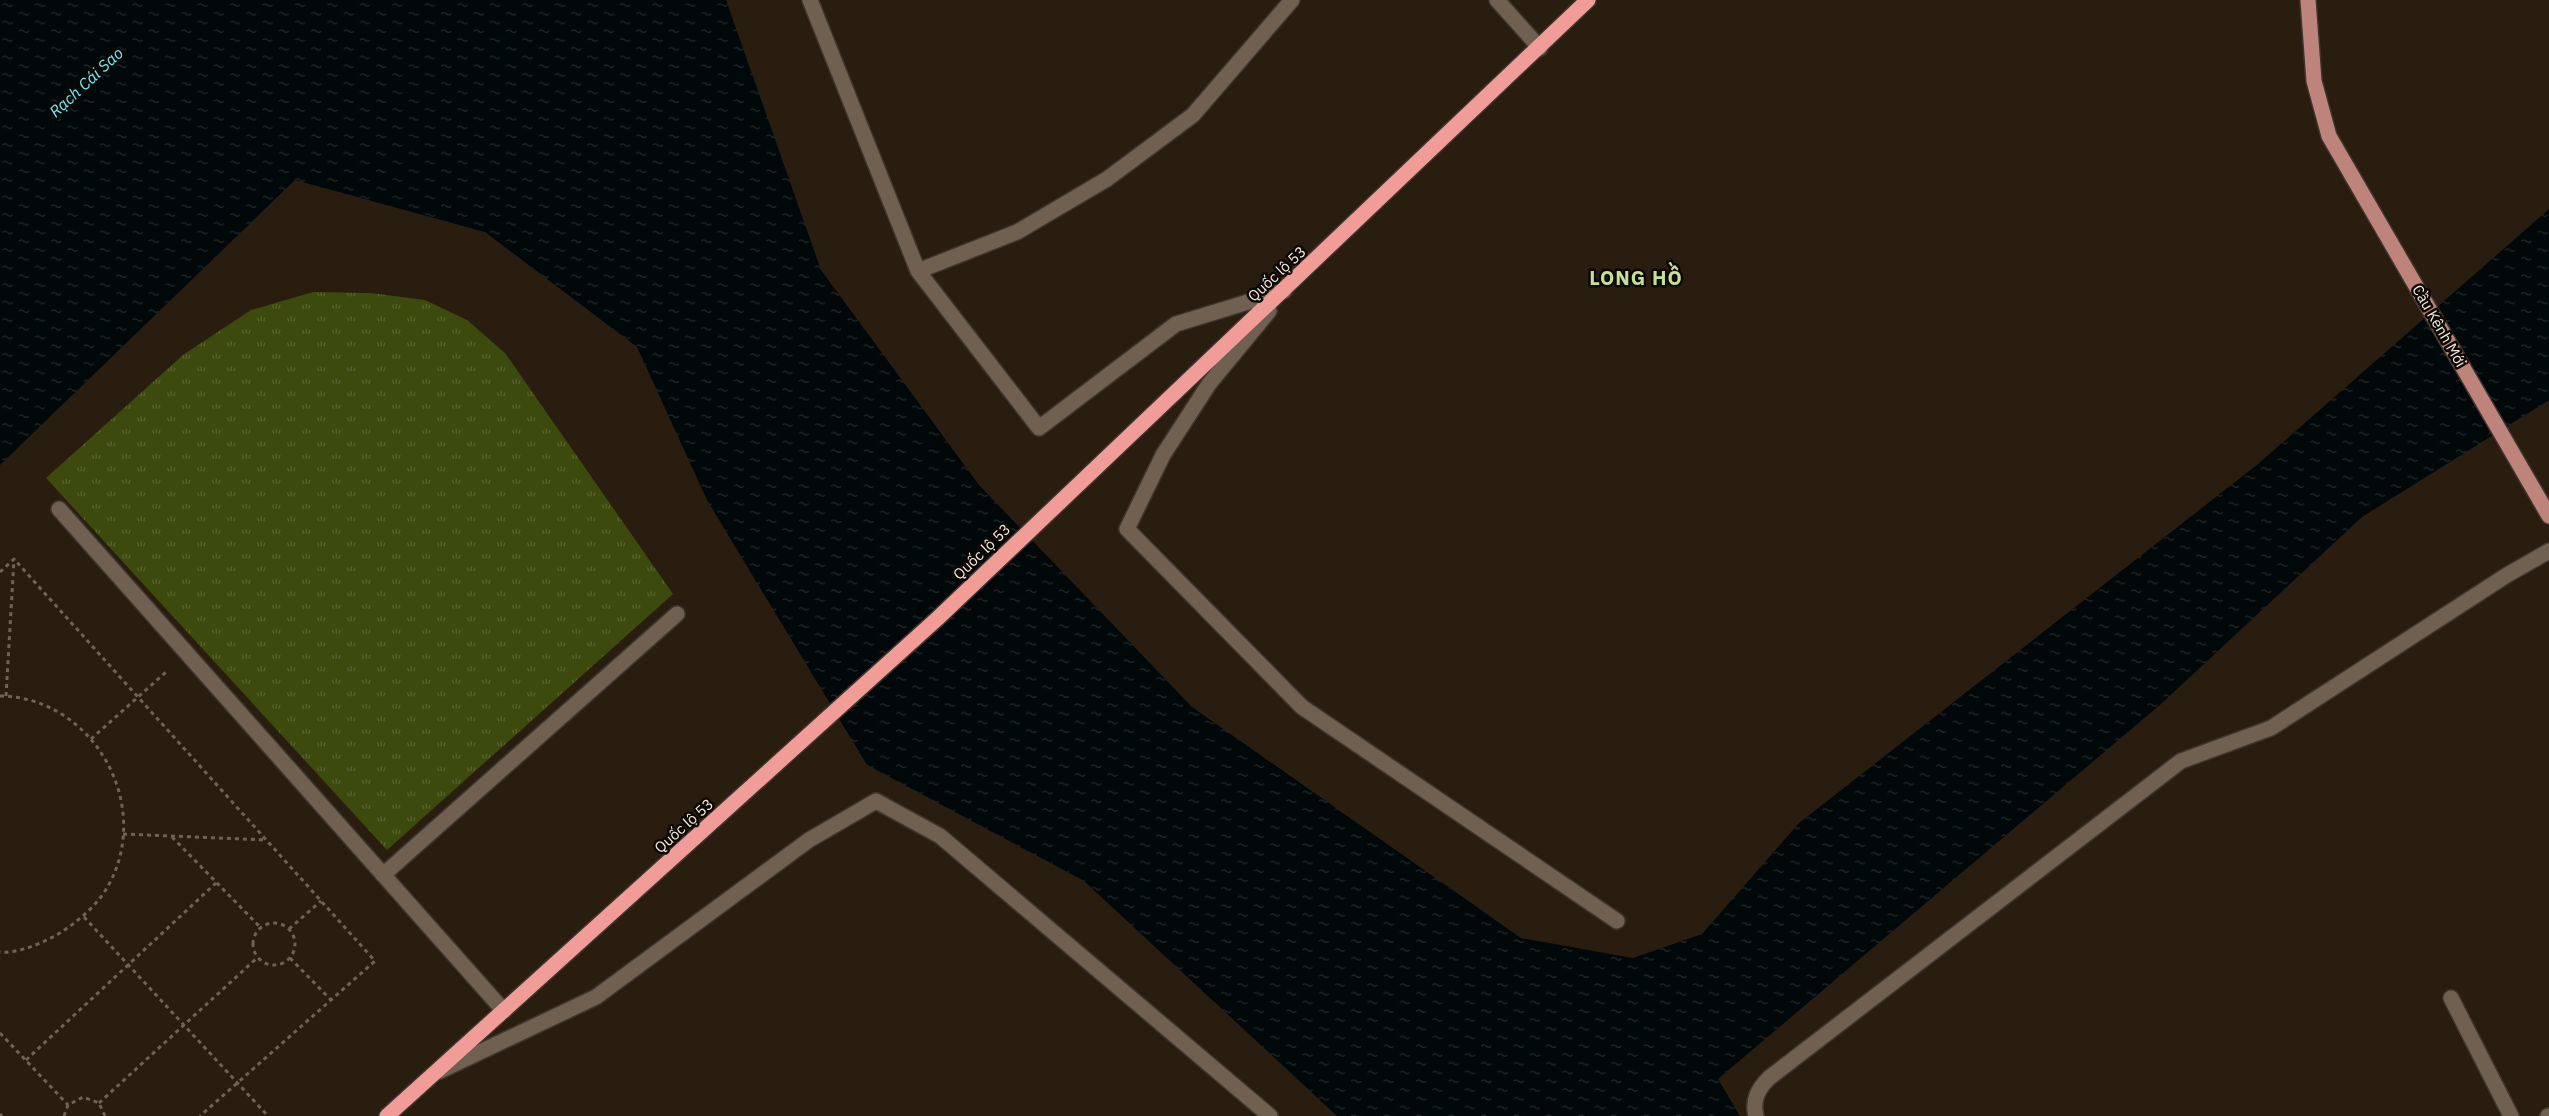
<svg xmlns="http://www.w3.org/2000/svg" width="2549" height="1116" viewBox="0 0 2549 1116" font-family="'IBM Plex Sans',sans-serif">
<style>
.park{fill:url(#park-tufts)}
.water{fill:url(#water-ripples)}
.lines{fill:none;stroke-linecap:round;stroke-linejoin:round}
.minor-casing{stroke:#3f352e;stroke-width:18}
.major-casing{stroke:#3f352e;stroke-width:18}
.highway-casing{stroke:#3f352e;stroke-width:18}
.path{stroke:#6e6358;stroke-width:3;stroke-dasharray:4 4;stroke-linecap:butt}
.minor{stroke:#6f6052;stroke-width:15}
.major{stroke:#be847c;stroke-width:15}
.highway{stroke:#f29c98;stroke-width:15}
.labels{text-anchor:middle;stroke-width:5;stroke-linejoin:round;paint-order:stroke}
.street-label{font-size:15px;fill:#f4ebe3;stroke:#0e0804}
.water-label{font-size:16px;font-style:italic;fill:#6deefd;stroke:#0e0804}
.district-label{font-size:20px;font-weight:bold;letter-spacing:1px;fill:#c5e198;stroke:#0e0804}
</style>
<defs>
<pattern id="park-tufts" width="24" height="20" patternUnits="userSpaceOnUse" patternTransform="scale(1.25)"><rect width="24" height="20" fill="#3c4a0d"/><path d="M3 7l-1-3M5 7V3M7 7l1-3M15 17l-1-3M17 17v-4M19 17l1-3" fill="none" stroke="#596430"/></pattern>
<pattern id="water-ripples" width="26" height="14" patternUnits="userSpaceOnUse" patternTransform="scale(1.25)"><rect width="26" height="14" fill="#00080a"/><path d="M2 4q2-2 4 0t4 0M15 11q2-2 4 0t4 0" fill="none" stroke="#262c2e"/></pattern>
</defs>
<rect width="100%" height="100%" fill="#291d10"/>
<!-- park -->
<path class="park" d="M313 292 370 293 425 300 467 320 505 353 673 594 387 850 46 478 183 355 251 310Z"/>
<!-- water -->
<path class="water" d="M0 0H726L821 270 979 485 1192 707 1521 938 1633 958 1702 934 1799 823 2258 464 2549 209V400L2362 517 2161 704 1718 1079 1740 1116H1337L1084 881 867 765 707 500 637 347 485 232 295 180 0 465Z"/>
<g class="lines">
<!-- minor casing -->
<g class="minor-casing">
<path id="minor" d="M810 0 918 271 1039 428 1176 324 1284 291
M1497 0 1540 48
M918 271 1017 232 1107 179 1193 115 1292 0
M1269 311 1209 384 1163 455 1127 529 1302 707 1617 921
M59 509 504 1011
M383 875 677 614
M2451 998 2511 1116
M440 1071 596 997 809 840 876 801 940 836 1270 1116
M1756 1116C1752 1100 1758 1089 1769 1078L2181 761 2271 728 2507 575 2549 551
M2548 1116H2549"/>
</g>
<!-- major casing -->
<g class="major-casing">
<path id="major" d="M2308 0 2314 81 2329 136 2549 516"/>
</g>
<!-- highway casing -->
<g class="highway-casing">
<path id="highway" d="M387 1116 938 618 1588 0"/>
</g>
<!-- path -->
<path class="path" d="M0 572 14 559 375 961 200 1116
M0 696C93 697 154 805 108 886 98 904 81 919 63 931 48 941 19 954 0 952
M6 696 14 559
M91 739 166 672
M123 834 266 840
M172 837 261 928
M84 917 268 1116
M253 944a21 21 0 1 1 42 0a21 21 0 1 1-42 0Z
M289 929 321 901
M290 958 331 1000
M0 1033 68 1105
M26 1060 216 883
M99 1103 258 957
M0 1114 2 1116
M64 1116 68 1105 83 1097 99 1103 105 1116"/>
<!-- minor -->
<use href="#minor" class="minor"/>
<!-- major -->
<use href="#major" class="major"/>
<!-- highway -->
<use href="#highway" class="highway"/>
</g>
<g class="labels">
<!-- street labels -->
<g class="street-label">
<text transform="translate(1277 274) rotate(-43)" y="5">Quốc lộ 53</text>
<text transform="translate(2439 326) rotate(60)" y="5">Cầu Kênh Mới</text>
<text transform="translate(982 552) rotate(-44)" y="5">Quốc lộ 53</text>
<text transform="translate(684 826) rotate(-42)" y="5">Quốc lộ 53</text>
</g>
<!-- water labels -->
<g class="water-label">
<text transform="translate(86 82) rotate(-43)" y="6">Rạch Cái Sao</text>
</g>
<!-- district labels -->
<g class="district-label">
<text x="1636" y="285">LONG HỒ</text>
</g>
</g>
</svg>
